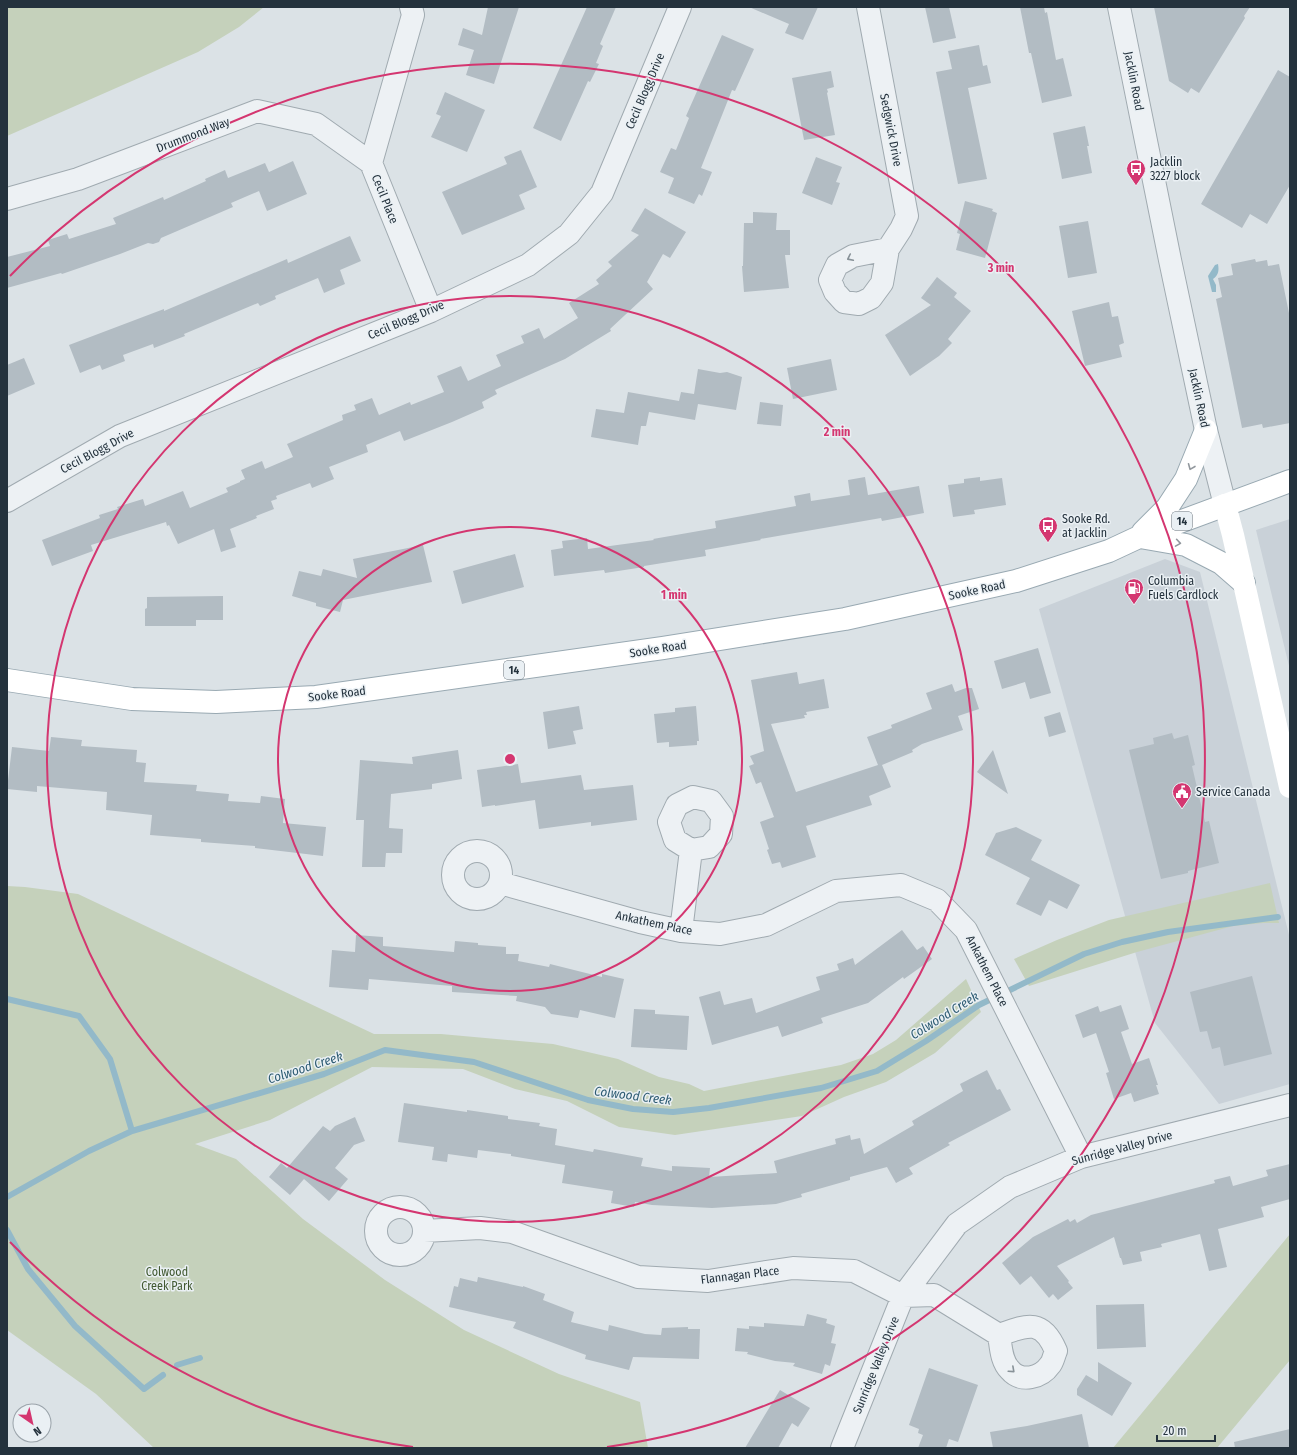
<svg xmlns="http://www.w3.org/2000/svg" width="1297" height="1455" viewBox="0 0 1297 1455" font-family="'Fira Sans Condensed',sans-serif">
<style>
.built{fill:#c9d1d8}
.green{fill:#c5d1bb}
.water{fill:#93b9c9}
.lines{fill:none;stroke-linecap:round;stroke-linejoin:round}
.stream{stroke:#93b9c9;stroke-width:6}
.building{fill:#b2bcc3}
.street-casing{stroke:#a0aab0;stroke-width:24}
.primary-casing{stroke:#99a9b2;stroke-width:24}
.street{stroke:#edf1f4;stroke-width:22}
.secondary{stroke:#fff;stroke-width:22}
.primary{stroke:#fff;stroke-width:22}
.oneway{stroke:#889298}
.oneway2{stroke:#92989e}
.ring{fill:none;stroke:#d43670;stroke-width:2}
.labels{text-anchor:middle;stroke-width:3;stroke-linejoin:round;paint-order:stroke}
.shield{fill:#eaf0f4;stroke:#5f6b74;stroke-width:1}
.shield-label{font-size:11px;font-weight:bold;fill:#24323d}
.street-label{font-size:12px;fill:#24323d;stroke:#eaf0f4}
.poi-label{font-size:12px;fill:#24323d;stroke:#eaf0f4;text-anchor:start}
.park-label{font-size:12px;fill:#415931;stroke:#eaf0f4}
.water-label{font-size:13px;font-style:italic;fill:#2d5b72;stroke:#eaf0f4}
.centre{fill:#d43670;stroke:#eaf0f4;stroke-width:2}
.ring-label{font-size:12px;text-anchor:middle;font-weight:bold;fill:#d43670;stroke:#eaf0f4;stroke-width:3;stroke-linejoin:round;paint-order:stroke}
</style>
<rect width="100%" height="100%" fill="#dbe2e6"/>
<!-- built -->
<path class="built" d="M1290 519V670L1256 530Z
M1165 559 1200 572 1290 939V1084L1219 1104 1155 1023 1039 609Z"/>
<!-- green -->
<path class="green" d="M7 7H264L239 27 198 52 7 136Z
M1270 883 1279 923H1263L1233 926 1137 952 1029 986 1014 959 1057 940 1109 920Z
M7 886 25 887 78 894 374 1034H441L553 1044 618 1059 659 1077 689 1084 704 1091 841 1065 873 1054 896 1040 966 979 981 1012 935 1053 886 1082 844 1097 802 1116 675 1135 619 1127 567 1101 515 1089 463 1069 372 1067 270 1120 195 1144 236 1159 303 1219 385 1280 464 1330 559 1374 640 1402 648 1448H154L96 1394 7 1330Z
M1290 1234V1360L1217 1448H1113Z"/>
<!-- water -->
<path class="water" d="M1218 264C1219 270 1219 275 1213 279L1216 285V292H1212L1208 276 1215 265Z"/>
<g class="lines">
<!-- stream -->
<path class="stream" d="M7 999 79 1016 110 1059 132 1131
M7 1197 89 1151 132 1131 324 1074 385 1050 474 1062 588 1100 633 1109 673 1112 709 1108 821 1088 877 1071 926 1041 979 1005 1084 954 1122 942 1168 932 1278 917
M7 1230 28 1269 75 1326 144 1389 163 1375
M177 1365 200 1358"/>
</g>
<!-- building -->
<path class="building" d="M488 7H519L494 84 466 75 474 50 458 45 463 28 482 35Z
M587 7H616L600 44 603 46 596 63 599 64 590 82 588 81 561 141 533 128Z
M749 7H818L803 40 785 33 789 24Z
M925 7H949L956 38 933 43Z
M1020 7H1044L1045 13 1047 12 1056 60 1063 58 1072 96 1042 103 1031 53H1029Z
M1154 7H1250L1244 16 1245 18 1199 93 1191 88 1188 93 1169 81Z
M722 35 754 49 735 91 732 90 701 168 712 172 702 196 699 194 694 204 668 193 674 178 660 172 671 148 676 150 689 118 686 116Z
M979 45 983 66 987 65 991 83 968 88 987 179 958 184 936 72 952 69 948 51Z
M1278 70 1290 77V185L1267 224 1250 214 1242 228 1201 204Z
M831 71 834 87 827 89 828 92 827 93 835 135 804 140 792 78Z
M445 92 485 110 467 152 431 137 441 116 436 114Z
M1085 126 1089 146H1087L1092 173 1062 179 1053 133Z
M521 150 537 187 519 195 525 209 462 235 442 192 507 164 504 157Z
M816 157 842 167 836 182 840 183 832 205 802 193Z
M293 161 307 194 267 211 259 191 231 203 233 207 161 238 159 242 153 244 148 243 120 254 62 274 61 273 7 288V257L50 246 48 240 67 234 69 239 116 224 113 218 163 197 164 200 206 181 205 179 225 170 228 178 265 163 269 172Z
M965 201 993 209 992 211 997 213 985 258 956 250 960 234 957 233Z
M645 208 686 232 670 258 663 254 647 282 653 289 610 329 611 331 565 359 495 390 497 394 482 402 484 408 452 422 404 441 400 431 366 445 368 452 329 467 334 479 312 488 310 483 276 496 277 499 271 501 274 509 256 516 257 518 230 529 236 547 221 552 214 529 178 544 169 525 167 526 166 522 91 545 93 551 52 566 42 540 100 518 99 515 118 509 117 507 143 499 145 506 183 491 190 508 228 492 226 488 240 482V481L245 479 241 470 262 461 265 469 293 457 287 444 343 420 342 415 356 410 354 405 372 398 379 415 410 402 411 405 444 392 437 376 461 366 468 381 501 366 496 355 524 343 521 336 539 328 544 339 578 318 569 303 599 284 596 280 612 266 608 262 639 235 631 231Z
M753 212 777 213 776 230H790V255H785L789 288 744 292 742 266H743L744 223H753Z
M1088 221 1097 273 1068 278 1059 226Z
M350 236 361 261 340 270 345 284 324 293 318 278 275 296 276 299 260 306 258 303 184 334 185 336 154 348 153 344 123 355 125 361 102 370 100 365 80 373 69 345 164 309V311L287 259 288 263Z
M1255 259 1256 262 1267 260 1268 266 1279 264 1290 318V423L1263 428 1262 424 1242 428 1216 299 1222 297 1218 278 1233 275 1231 264Z
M937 277 957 293 954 297 971 311 948 339 952 343 939 356 910 376 885 335 931 305 921 298Z
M1109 302 1112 317 1118 316 1124 343 1119 345 1122 357 1085 366 1072 311Z
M24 358 35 384 7 396V365Z
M831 359 837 390 793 399 787 368Z
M698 369 720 373 727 372 742 377 736 410 698 404 695 420 649 412 646 426H641L638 445 591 437 596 409 624 413 628 392 679 401 681 392 694 394Z
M760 402 783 405 781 426 757 424Z
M865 477 868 495 919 486 924 513 882 521 881 518 760 539 761 540 705 550 706 556 644 566V567L605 573 604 570 554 576 551 550 563 548 562 541 587 538 588 549 654 540 653 539 716 528 715 521 796 506 794 496 810 493 811 501 850 495 848 480Z
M980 477V481L1002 478 1006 505 974 510 975 514 953 517 948 485 964 483V479Z
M423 545 432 582 343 600 340 612 316 606V603L292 596 299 571 321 576 323 569 357 578 353 559Z
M515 554 524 587 462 604 453 571Z
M223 596V620H196V626H145V609L147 608V597Z
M1038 648 1051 693 1030 699 1025 682 1002 689 994 661Z
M797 672 799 684 824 679 829 708 806 712 807 715H804L805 718 771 724 796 792 878 765 867 737 892 728 891 725 932 709 926 693 952 684 955 692 966 688H972L979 709 958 716 963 730 922 744 912 750 913 752 882 765 891 787 869 796 872 805 806 826 816 857 782 868 780 862 772 864 767 850 769 849 760 822 774 817 761 782 756 784 749 766 754 764 750 756 764 751 751 680Z
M579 706 583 729 573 731 576 744 548 749 543 712Z
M696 706 699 741H697V745L669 747V742L657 743 654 714 675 712V708Z
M1060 712 1066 732 1049 737 1044 717Z
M1172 733 1174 739 1188 735 1195 765 1192 766 1205 822 1209 821 1219 863 1188 871V873L1161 879 1129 750 1154 744 1153 738Z
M51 737 82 740 81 746 137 750 136 762 146 763 144 782 197 785 196 791 229 794 228 801 260 803 261 796 285 799 283 823 326 827 323 856 255 848V846L201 842V839L150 835 152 815 106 810 107 792 37 786V792L7 789 12 747 49 751Z
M458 750 462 779 432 784V789L391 794 389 828 403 829 402 853H386L385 867H362L364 820H356L360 760 413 764 412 757Z
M993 750 1008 794 977 772Z
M518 764 521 783 581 775 584 790 633 785 637 820 591 826V822L539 829 535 800 495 806V805L482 807 477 770Z
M1016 827 1042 840 1031 860 1080 885 1067 909 1049 900 1041 916 1016 904 1030 878 985 855 996 833Z
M902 930 917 950 923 946 932 959 904 979 903 977 868 1003 821 1018 823 1023 782 1037 778 1026 712 1045 699 997 720 991 724 1005 752 998 756 1013 820 990 816 977 839 970 837 964 853 958 855 965Z
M356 935 383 937V946L454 952 455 941 478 943V945L506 947V954H519L518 961 549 967 550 964 602 977V974L624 979 615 1018 580 1010 578 1018 551 1014 545 1007 516 1001 517 996 452 992V986L369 979 368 990 329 987 332 950 355 952Z
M1252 976 1272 1054 1224 1066 1220 1047 1212 1049 1207 1031 1200 1032 1190 992Z
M1121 1005 1129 1029 1121 1032 1132 1064 1149 1058 1158 1085H1156L1159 1094 1134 1102 1131 1093 1114 1099 1106 1073 1109 1072 1096 1033 1083 1038 1075 1015 1098 1006 1100 1012Z
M634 1009 655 1010V1014L689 1016 687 1050 631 1047Z
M987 1070 997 1090 1000 1089 1011 1110 948 1143 950 1145 909 1168 913 1174 896 1183 887 1167 850 1177V1180L801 1194 802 1197 776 1204 712 1208 652 1205 635 1202 634 1207 611 1203 613 1191 562 1183 565 1165 511 1156V1154L478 1150 477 1158 448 1154 447 1162 432 1160 434 1147 398 1142 404 1103 467 1112V1110L508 1116V1119L540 1123 539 1126 557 1129 555 1145 593 1152 594 1149 643 1158 641 1166 672 1171V1166L710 1168 709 1177 777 1173 774 1161 836 1144 835 1139 850 1135 851 1140 860 1138 864 1154 914 1125 912 1121 963 1091 960 1084Z
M355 1117 365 1141 354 1145 335 1168 348 1179 329 1201 304 1179 290 1195 269 1177 281 1163 287 1168 323 1126 330 1131 335 1126Z
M1290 1164V1199L1261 1207 1264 1217 1218 1229 1227 1267 1209 1271 1200 1234 1161 1244 1162 1247 1140 1252 1142 1261 1123 1265 1121 1258H1120L1114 1237 1057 1266 1069 1281 1068 1282 1073 1288 1058 1300 1053 1294 1049 1298 1031 1276 1020 1285 1002 1263 1033 1237 1068 1219 1070 1222 1075 1219 1077 1223 1091 1215 1215 1183 1214 1180 1230 1176 1233 1186 1268 1176 1266 1170Z
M478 1277 523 1287V1286L545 1294 543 1300 574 1312 571 1322 608 1331 609 1325 645 1334 661 1335 662 1328 688 1327V1329H700L699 1359 633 1357 629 1370 585 1359 586 1355 513 1328 516 1322 449 1307 454 1286 458 1287 460 1278 477 1282Z
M1144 1304 1146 1347 1097 1349 1096 1305Z
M807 1314 827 1319 826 1323 835 1326 831 1343 836 1344 830 1366 825 1364 822 1374 793 1366 795 1363 775 1361 747 1354 748 1352 735 1351 737 1328 749 1329V1326L764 1327V1323L804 1326Z
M1098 1362 1132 1383 1112 1416 1077 1395V1389L1086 1375 1098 1382Z
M929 1368 978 1385 958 1442 949 1439 946 1448H918L923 1435 918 1433 919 1429 909 1425Z
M780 1390 810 1408 798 1427 792 1423 778 1448H745Z
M1082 1414 1089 1448H993L990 1432 1027 1426Z
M1290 1429V1448H1235L1234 1442Z"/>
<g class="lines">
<!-- street casing -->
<g class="street-casing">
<path id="street" d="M411 7 413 15 371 163 431 311
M868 7 907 216 901 229 888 249 882 283 871 298 859 304 844 302 835 292 830 280 837 265 853 256 888 249
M1119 7 1170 260 1206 430 1225 505
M7 199 78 179 257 111 316 124 371 163
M7 501 120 436 431 311 528 265 569 234 602 193 680 7
M693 797 711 801 722 816 721 834 709 847 691 850 675 840 669 822 677 805Z
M453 875a24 24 0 1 1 48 0a24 24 0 1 1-48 0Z
M500 883 640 922 681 931 720 934 766 925 836 891 901 885 937 900 966 930 1081 1157
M681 931 691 850
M376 1231a24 24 0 1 1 48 0a24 24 0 1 1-48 0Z
M424 1231 480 1228 512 1232 638 1277 708 1281 793 1268 854 1271 903 1296 934 1295 999 1335C1001 1347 1001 1361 1010 1370 1021 1383 1041 1378 1050 1365 1053 1362 1054 1355 1056 1351 1042 1318 1027 1325 999 1335
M842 1448 903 1296 957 1224 1010 1187 1081 1157 1290 1105"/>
</g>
<!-- primary casing -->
<g class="primary-casing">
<path id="primary" d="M1143 532 1167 508 1186 479 1206 430
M1140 537 1186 545 1221 563 1244 583
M7 680 132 699 216 702 316 697 663 648 845 619 1016 581 1109 551 1139 537 1290 481"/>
</g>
<!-- street -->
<use href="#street" class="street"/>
<!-- secondary -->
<path class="secondary" d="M1225 505 1233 535 1290 787"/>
<!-- primary -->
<use href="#primary" class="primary"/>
</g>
<!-- one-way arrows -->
<defs><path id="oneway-chevron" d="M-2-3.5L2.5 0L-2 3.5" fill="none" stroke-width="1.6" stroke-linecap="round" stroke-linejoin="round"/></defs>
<g class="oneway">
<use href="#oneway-chevron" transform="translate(850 258) rotate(154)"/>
<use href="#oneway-chevron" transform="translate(1012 1370) rotate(42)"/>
</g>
<g class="oneway2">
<use href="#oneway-chevron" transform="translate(1191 467) rotate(112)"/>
<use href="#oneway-chevron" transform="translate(1178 543) rotate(9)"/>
</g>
<!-- distance rings -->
<g class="ring">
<circle cx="510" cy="759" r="232"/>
<circle cx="510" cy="759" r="463"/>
<path d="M413 1447A695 695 0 0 1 10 1242M10 276A695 695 0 1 1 607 1447"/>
</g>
<!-- icons -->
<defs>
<g id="bus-pin" transform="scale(1)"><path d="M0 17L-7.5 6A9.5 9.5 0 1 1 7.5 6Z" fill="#d43670" stroke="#eaf0f4"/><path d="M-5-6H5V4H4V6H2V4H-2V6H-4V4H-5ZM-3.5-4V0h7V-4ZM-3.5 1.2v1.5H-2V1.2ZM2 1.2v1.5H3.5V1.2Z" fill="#fff"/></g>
<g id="fuel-pin" transform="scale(1)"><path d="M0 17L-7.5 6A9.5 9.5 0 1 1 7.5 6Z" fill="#d43670" stroke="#eaf0f4"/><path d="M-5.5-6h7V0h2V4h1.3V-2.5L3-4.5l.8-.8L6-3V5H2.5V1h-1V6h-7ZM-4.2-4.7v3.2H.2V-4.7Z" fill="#fff"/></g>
<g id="civic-pin" transform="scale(1)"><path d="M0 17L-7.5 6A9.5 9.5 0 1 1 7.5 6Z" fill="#d43670" stroke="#eaf0f4"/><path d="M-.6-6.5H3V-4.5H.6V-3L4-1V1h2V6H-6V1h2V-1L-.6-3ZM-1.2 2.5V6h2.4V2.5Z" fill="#fff"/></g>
</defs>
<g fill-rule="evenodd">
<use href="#bus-pin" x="1136" y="169"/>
<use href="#bus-pin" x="1048" y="526"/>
<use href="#fuel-pin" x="1134" y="588"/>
<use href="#civic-pin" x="1182" y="792"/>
</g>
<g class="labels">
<!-- shield labels -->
<g class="shield">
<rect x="1172" y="512" width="20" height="18" rx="3"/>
<rect x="504" y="661" width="20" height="18" rx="3"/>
</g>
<g class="shield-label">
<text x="1182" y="525">14</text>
<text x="514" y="674">14</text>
</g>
<!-- street labels -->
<g class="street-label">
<text transform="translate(1134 81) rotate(79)" y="4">Jacklin Road</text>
<text transform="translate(645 91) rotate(-67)" y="4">Cecil Blogg Drive</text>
<text transform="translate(891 130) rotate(79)" y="4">Sedgwick Drive</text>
<text transform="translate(193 135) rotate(-21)" y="4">Drummond Way</text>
<text transform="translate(385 199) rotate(68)" y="4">Cecil Place</text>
<text transform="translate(406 320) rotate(-23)" y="4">Cecil Blogg Drive</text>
<text transform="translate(1199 398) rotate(78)" y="4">Jacklin Road</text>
<text transform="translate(97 451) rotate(-28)" y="4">Cecil Blogg Drive</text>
<text transform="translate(977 590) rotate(-12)" y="4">Sooke Road</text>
<text transform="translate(658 649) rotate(-9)" y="4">Sooke Road</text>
<text transform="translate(337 694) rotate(-7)" y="4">Sooke Road</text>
<text transform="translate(654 923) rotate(12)" y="4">Ankathem Place</text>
<text transform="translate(987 971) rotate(63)" y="4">Ankathem Place</text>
<text transform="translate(1122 1148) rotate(-15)" y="4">Sunridge Valley Drive</text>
<text transform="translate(740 1275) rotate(-7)" y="4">Flannagan Place</text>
<text transform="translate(876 1365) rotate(-68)" y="4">Sunridge Valley Drive</text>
</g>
<!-- poi labels -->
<g class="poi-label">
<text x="1150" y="166">Jacklin<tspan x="1150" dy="14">3227 block</tspan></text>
<text x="1062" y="523">Sooke Rd.<tspan x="1062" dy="14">at Jacklin</tspan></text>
<text x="1148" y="585">Columbia<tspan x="1148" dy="14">Fuels Cardlock</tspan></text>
<text x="1196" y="796">Service Canada</text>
</g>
<!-- park labels -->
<g class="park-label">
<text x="167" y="1276">Colwood<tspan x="167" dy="14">Creek Park</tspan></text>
</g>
<!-- water labels -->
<g class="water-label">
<text transform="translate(944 1015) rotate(-32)" y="5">Colwood Creek</text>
<text transform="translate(305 1067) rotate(-18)" y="5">Colwood Creek</text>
<text transform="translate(633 1095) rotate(7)" y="5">Colwood Creek</text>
</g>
</g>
<circle cx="510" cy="759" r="6" class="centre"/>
<g class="ring-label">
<text x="1001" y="272">3 min</text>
<text x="837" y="436">2 min</text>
<text x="674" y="599">1 min</text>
</g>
<!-- border -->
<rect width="1297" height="1455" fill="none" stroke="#24323d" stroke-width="16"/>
<!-- north arrow -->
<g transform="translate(32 1423) rotate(146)"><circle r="19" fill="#eaf0f4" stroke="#9ba4ab"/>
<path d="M0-3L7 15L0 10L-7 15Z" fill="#d43670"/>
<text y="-6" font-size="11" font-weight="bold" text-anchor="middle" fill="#24323d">N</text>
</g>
<!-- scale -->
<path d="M1157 1435v6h58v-6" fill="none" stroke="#24323d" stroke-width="2"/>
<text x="1163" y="1435" font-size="12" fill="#24323d" stroke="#eaf0f4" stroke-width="3" paint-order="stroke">20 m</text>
</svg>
